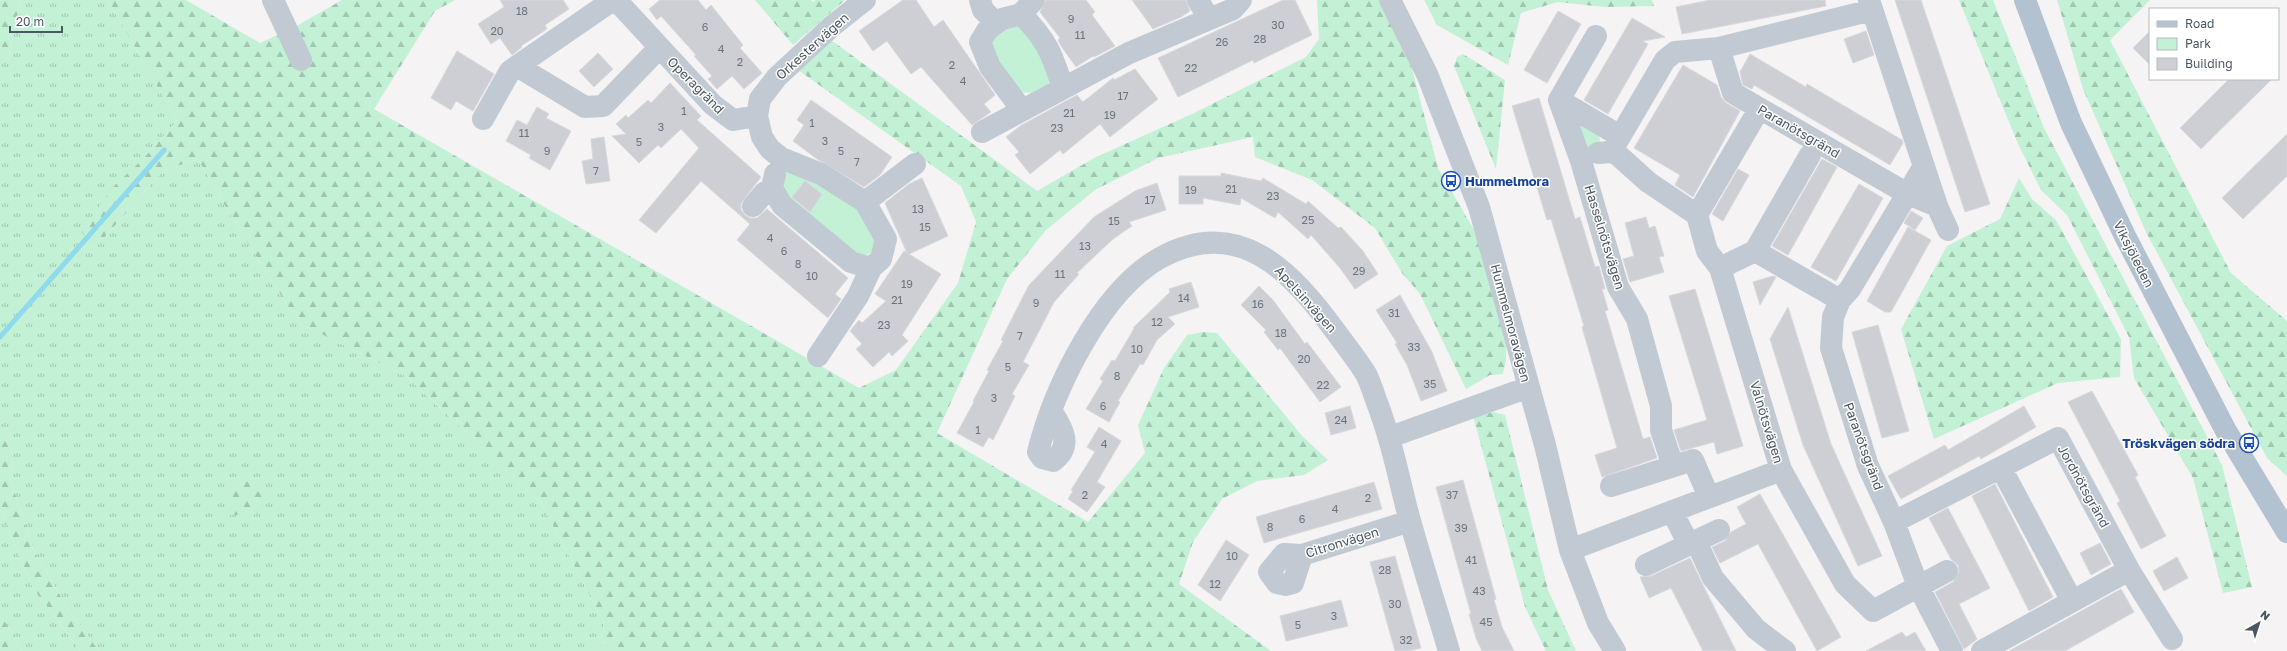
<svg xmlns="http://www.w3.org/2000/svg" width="2287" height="651" viewBox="0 0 2287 651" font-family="'Golos Text',sans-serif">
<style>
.grass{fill:url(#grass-tufts)}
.forest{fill:url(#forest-firs)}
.park{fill:#c3f1d5}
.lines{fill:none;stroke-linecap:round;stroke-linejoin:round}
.stream{stroke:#90daee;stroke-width:5}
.building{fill:#cdcfd5;stroke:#d7d9de}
.minor{stroke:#c1cad2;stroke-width:22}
.major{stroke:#b3c2d1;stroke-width:22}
.labels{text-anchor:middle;stroke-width:3;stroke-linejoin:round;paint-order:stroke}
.number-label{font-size:11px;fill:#6b747e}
.street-label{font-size:13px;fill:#4a5661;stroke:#fff}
.transit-label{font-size:13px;font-weight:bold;fill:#164399;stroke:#fff;text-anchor:start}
</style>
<defs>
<pattern id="grass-tufts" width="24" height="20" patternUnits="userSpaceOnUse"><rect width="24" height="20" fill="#c3f1d5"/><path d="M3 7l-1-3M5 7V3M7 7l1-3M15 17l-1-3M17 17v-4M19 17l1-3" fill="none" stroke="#a0c6b0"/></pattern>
<pattern id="forest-firs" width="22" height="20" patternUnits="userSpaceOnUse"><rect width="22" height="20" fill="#c3f1d5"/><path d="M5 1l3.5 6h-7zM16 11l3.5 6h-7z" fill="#a0c6b0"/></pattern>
</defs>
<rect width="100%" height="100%" fill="#f5f3f3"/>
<!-- grass -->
<path class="grass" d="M20 0H108L177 121 142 160 101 241 163 171 198 159 238 228 299 323 406 376 541 503 604 622 602 651H99L68 609 33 549 11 481 13 456 0 423V54L8 60Z
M0 509 32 586 80 651H22L0 613Z"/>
<!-- forest -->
<path class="forest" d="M0 0H20L8 60 0 54Z
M108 0H186L260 43 293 28 342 0H455L435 11 374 109 859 388 896 370 958 283 976 222 961 186 798 70 831 40 1037 191 1096 157 1192 114 1306 57 1319 39 1317 0H1381L1411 65 1438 168 1477 235 1506 336V360L1503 374 1490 375 1466 389 1420 294 1402 273 1375 228 1312 180 1255 157 1253 137 1158 158 1095 190 1046 230 1007 279 937 433 1088 522 1145 453 1138 425 1164 368 1187 335 1203 332 1217 333 1303 437 1328 460 1304 475 1257 481 1222 499 1193 542 1179 584 1271 651H602L604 622 541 503 406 376 299 323 238 228 198 159 163 171 101 241 89 242 81 231 114 186 142 160 177 121Z
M755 0H811L813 2 815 0H845L793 45Z
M1424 0H1652L1654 6 1604 7 1558 2 1521 13 1508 65 1437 25Z
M1959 0H1993L2044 128 2222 465 2252 587 2223 593 2193 478 2134 378 2129 337 2067 215 2041 190 2018 144Z
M2057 0H2150L2110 40 2231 273 2287 321V476L2267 458 2146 232 2083 89Z
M1463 54 1505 80 1496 169 1454 66 1457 57Z
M2019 178 2032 199 2056 220 2121 339 2120 377 2058 383 1934 439 1901 329 1947 246 2000 219Z
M1494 412 1505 415 1548 590 1576 651H1546L1525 607 1473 416Z
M0 423 13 456 11 481 33 549 68 609 99 651H80L32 586 0 509Z
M244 480 255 484 267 501 256 514 230 515 229 492Z
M0 613 22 651H0Z"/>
<!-- park -->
<path class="park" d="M1021 22 1051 72 1049 85 1033 93 1020 92 988 50C993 34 1005 25 1021 22Z
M1574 119 1595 130 1600 139 1599 147 1582 152Z
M785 163 862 211 877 244 871 253 861 257 785 202 780 177Z"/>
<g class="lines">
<!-- stream -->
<path class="stream" d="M0 337 164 150"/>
</g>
<!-- building -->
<path class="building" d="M500 0H563L569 9 545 25 547 29 521 46 522 47 512 55 500 38 491 44 478 24 504 7Z
M660 0H698L706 10 711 5 743 45 740 48 762 73 744 89 732 76 717 89 708 79 712 76 694 56 696 55 661 16 657 20 649 9Z
M903 0H916L934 27 943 20 995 95 984 104 991 112 972 125 921 67 911 74 887 41 873 51 859 31Z
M1046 0H1086L1095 12 1092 15 1115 46 1094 57 1093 56 1076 67 1061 46 1058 40 1060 38 1040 12Z
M1132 0H1186L1190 11 1181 17 1153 29Z
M1283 0H1295L1312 35 1254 63 1253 60 1178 97 1158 58Z
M1710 0H1825L1826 6 1682 34 1676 7Z
M1895 0H1921L1990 204 1965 212Z
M1558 11 1581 24 1547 83 1524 70Z
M1632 18 1665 37 1643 41 1648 44 1608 114 1584 100Z
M1866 31 1874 55 1853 63 1844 39Z
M2150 31V65L2133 48Z
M457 51 494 74 473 111 456 101 451 110 431 98Z
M598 53 613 69 594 87 579 71Z
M1750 54 1806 87 1807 84 1902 140 1903 143 1890 165 1754 85 1752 89 1743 85 1740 72Z
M1683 65 1717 85 1721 97 1726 103 1740 111 1693 197 1675 185 1680 175 1634 148Z
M1135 69 1158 99 1110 137 1100 124 1063 154 1060 150 1030 174 1015 155 1019 152 1006 137 1020 126 1077 95 1083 102 1113 78 1114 80Z
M2229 79H2272L2201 149 2180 128Z
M670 83 701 116 697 120 761 177 741 203V210L745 215 750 218H757L767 209 848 278 835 294 841 299 828 318 737 240 750 224 701 181 656 233 639 220 699 148 681 129 661 148 658 145 639 163 612 136 626 134 616 124 626 115 628 118 648 100 651 103Z
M1539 98 1575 219 1580 217 1595 267 1599 266 1605 289H1602L1608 310 1605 311 1643 439 1650 437 1657 458 1602 477 1595 455 1617 448 1582 327 1584 326 1551 219 1547 220 1512 106Z
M811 100 892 157 880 175 864 187 817 159 793 141 804 125 797 120Z
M537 107 549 114 546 118 571 131 550 170 529 158 531 155 506 141 517 120 527 125Z
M2287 134V176L2243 219 2222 198Z
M604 137 610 181 586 184 582 161 593 159 591 139Z
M1822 159 1837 167 1788 255 1772 246Z
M1738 169 1749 175 1723 221 1712 214Z
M1221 173 1261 181 1263 178 1306 204 1308 201 1338 228 1341 227 1363 251 1378 274 1355 289 1340 268 1311 235 1308 239 1278 212 1275 218 1241 198 1240 205 1203 198V204H1179V176H1221Z
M922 178 948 236 909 254 941 274 902 335 908 341 892 356 889 352 873 367 856 349 862 344 850 331 859 320 862 323 886 301 875 294 904 251 907 253 885 203 909 184Z
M805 181 822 194 810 212 792 197Z
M1157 183 1166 210 1129 222 1132 226 1113 239 1077 273 1079 274 1054 302 1023 362 1029 365 1012 394 1015 396 993 440 989 437 983 447 957 433 974 402 973 401 989 371 987 370 1003 341 1001 340 1029 285 1094 217 1135 191Z
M1859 184 1883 198 1836 281 1811 267Z
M1911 211 1923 218 1915 230 1904 223Z
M1646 217 1649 228 1655 226 1664 256 1659 257 1664 272 1630 282 1623 259 1634 256 1625 223Z
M1908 227 1931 240 1891 312H1885L1867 301Z
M1773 276 1776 277 1760 305 1753 282Z
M1191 282 1199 307 1168 317 1175 324 1157 340 1143 365 1140 364 1118 401 1120 402 1109 422 1086 409 1103 381 1100 379 1112 360 1115 361 1135 327 1133 328 1170 292 1169 289Z
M1259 286 1273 300 1305 344 1307 342 1341 387 1320 402 1280 348 1278 350 1264 332 1266 330 1241 305Z
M1695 289 1743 446 1717 454 1714 442 1681 451 1674 430 1707 420 1669 296Z
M1400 295 1432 352 1447 391 1421 401 1407 365 1395 344 1397 343 1376 310Z
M1788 307 1831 444 1882 556 1858 566 1803 445 1770 339Z
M1878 325 1909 431 1882 438 1852 332Z
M2092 391 2138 475 2135 477 2166 536 2141 549 2117 503 2120 501 2068 402Z
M1350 406 1356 428 1331 435 1325 413Z
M2024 406 2036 427 1981 459 1979 456 1901 499 1888 476 1945 445 1948 450Z
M1099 427 1121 441 1097 482 1105 487 1087 512 1068 499 1073 491 1071 490 1095 452 1087 447Z
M1463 480 1496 599 1494 600 1502 627 1514 651H1482L1476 638 1469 614H1471L1436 487Z
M1374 482 1382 509 1264 543 1256 517Z
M1995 484 2053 597 2029 611 1972 496Z
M1760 494 1841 637 1817 651 1758 544 1720 563 1712 547 1725 541 1731 532 1746 524 1737 507Z
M1948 508 1990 588 1959 604 1977 639 1964 649 1935 592 1953 582 1959 572 1958 565 1951 559 1929 518Z
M1226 540 1249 555 1220 601 1198 585Z
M2100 543 2111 564 2091 575 2080 553Z
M1395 556 1421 648 1409 651H1395L1370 562Z
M2177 557 2188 578 2164 591 2153 571Z
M1690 558 1702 583 1736 651H1703L1671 588 1649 598 1640 577 1651 576Z
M2121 589 2134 612 2065 651H2009Z
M1341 600 1348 626 1286 641 1280 616Z
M1902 632 1906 637 1915 632 1926 651H1866Z"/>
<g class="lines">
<!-- minor -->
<path class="minor" d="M273 0 301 60
M616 0 713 105 733 120 757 116
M980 0 983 10 996 23
M1198 0 1209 19
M1390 0 1427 74 1479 207 1545 445 1570 550 1598 623 1615 651
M1869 0 1937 206 1948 230
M1021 14C1047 40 1052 54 1063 88
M1596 36 1559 100 1620 136
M1719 48 1733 93 1906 193 1937 206
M517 66 585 107 603 106 659 48
M1559 100 1581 161 1618 287 1637 319 1661 406V430L1673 466
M1022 110 990 67 980 42 988 29 1002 19 1021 14 1034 0
M483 119 510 71 613 0
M982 132 1129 53 1233 9 1241 0
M1611 152 1665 60 1675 52 1719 48 1872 10
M1598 153 1611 152 1618 155 1648 182 1697 215
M772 188 782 205 851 262 871 268 881 259 886 239 865 202 821 174 781 158 770 149 762 137 757 116 760 99 777 77 831 27 865 0
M865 202 915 164
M753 206 764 193 772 188 775 174
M1697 215 1707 251 1720 268 1781 470 1845 584 1873 611 1947 571
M1697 215 1755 116
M1755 251 1840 300 1850 289 1924 166
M1720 268 1755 251 1810 155
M1840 300 1833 317 1831 348 1868 466 1894 522 1918 586 1952 651
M818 356 858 296 871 268
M1052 412C1063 429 1073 446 1053 461L1042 458 1038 452C1054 388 1101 291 1160 258 1239 214 1292 272 1336 332 1346 346 1357 359 1366 374 1370 382 1373 391 1376 400 1390 436 1397 469 1406 506 1419 555 1435 603 1449 651
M1390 437 1529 387
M2001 468 2072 601
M1611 486 1693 460 1709 497
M1672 511 1689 545
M1894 522 2058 438 2129 570 2172 639
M1696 541 1713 578 1756 629 1785 651
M1570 550 1781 470
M1302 555 1293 583 1286 585 1277 583 1269 572 1284 554 1302 555 1410 521
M1646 565 1719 530
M1982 651 2129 570"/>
<!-- major -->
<path class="major" d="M2025 0 2071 123 2125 236 2226 431 2287 532"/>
</g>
<!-- icons -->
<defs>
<g id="bus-ring" transform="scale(1)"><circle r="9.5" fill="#fff" stroke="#1a4fb4" stroke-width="1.5"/><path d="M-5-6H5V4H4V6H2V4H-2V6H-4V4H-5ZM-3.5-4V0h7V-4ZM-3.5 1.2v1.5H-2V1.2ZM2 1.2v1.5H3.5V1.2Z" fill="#1a4fb4"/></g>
</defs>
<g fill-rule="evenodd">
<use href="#bus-ring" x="1451" y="181"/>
<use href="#bus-ring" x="2249" y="443"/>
</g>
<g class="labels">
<!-- number labels -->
<g class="number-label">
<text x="522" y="15">18</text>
<text x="1071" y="23">9</text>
<text x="1278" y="29">30</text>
<text x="705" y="31">6</text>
<text x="497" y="35">20</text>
<text x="1080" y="39">11</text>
<text x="1260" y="43">28</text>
<text x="1222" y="46">26</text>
<text x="721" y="53">4</text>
<text x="740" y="66">2</text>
<text x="952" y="69">2</text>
<text x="1191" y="72">22</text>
<text x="963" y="85">4</text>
<text x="1123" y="100">17</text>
<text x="684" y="115">1</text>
<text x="1069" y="117">21</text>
<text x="1110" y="119">19</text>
<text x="812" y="127">1</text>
<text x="661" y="131">3</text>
<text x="1057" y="132">23</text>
<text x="524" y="137">11</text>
<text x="825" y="145">3</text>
<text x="639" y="146">5</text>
<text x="547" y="155">9</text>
<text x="841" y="155">5</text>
<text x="857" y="166">7</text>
<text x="596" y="175">7</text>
<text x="1231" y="193">21</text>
<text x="1191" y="194">19</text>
<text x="1273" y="200">23</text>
<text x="1150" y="204">17</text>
<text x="918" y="213">13</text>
<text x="1308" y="224">25</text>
<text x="1114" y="225">15</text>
<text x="925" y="231">15</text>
<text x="770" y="242">4</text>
<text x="1085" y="250">13</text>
<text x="784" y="255">6</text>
<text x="798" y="268">8</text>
<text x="1359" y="275">29</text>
<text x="1060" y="278">11</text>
<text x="812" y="280">10</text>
<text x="907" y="288">19</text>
<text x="1184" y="302">14</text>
<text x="897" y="304">21</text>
<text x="1036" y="307">9</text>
<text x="1258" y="308">16</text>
<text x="1394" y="317">31</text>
<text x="1157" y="326">12</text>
<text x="884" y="329">23</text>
<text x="1281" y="337">18</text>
<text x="1020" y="340">7</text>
<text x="1414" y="351">33</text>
<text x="1137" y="353">10</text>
<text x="1304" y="363">20</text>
<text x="1008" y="371">5</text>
<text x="1117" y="380">8</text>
<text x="1430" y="388">35</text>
<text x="1323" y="389">22</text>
<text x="994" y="402">3</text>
<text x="1103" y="410">6</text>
<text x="1341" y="424">24</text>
<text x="978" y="434">1</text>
<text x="1104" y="448">4</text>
<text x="1085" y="499">2</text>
<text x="1452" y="499">37</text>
<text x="1368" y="502">2</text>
<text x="1335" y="513">4</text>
<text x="1302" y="523">6</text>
<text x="1270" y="531">8</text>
<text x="1461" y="532">39</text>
<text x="1232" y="560">10</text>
<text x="1471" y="564">41</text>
<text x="1385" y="574">28</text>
<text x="1215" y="588">12</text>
<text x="1479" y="595">43</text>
<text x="1395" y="608">30</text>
<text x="1334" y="620">3</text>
<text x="1486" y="626">45</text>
<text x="1298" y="629">5</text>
<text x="1406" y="644">32</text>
</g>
<!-- street labels -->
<g class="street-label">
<text transform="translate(812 46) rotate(-42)" y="5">Orkestervägen</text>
<text transform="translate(696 85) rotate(45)" y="5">Operagränd</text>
<text transform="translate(1799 131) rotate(30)" y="5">Paranötsgränd</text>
<text transform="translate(1605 237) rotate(73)" y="5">Hasselnötsvägen</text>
<text transform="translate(2134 254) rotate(63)" y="5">Viksjöleden</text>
<text transform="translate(1306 299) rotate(48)" y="5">Apelsinvägen</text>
<text transform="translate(1511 323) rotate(75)" y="5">Hummelmoravägen</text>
<text transform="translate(1767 422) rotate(73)" y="5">Valnötsvägen</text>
<text transform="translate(1864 446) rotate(70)" y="5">Paranötsgränd</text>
<text transform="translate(2084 486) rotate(61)" y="5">Jordnötsgränd</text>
<text transform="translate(1342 542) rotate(-17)" y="5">Citronvägen</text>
</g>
<!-- transit labels -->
<g class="transit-label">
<text x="1465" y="186">Hummelmora</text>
<text x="2235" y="448" text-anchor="end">Tröskvägen södra</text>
</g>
</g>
<!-- legend -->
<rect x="2149" y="8" width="130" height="72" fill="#ffffff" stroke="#b7bbc0"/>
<rect x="2157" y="21" width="20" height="6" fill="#b3c2d1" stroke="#b7bbc0"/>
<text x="2185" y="28" font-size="12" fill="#4a5661">Road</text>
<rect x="2157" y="38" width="20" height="12" fill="#c3f1d5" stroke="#b7bbc0"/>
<text x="2185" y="48" font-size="12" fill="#4a5661">Park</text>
<rect x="2157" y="58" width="20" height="12" fill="#cdcfd5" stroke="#b7bbc0"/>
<text x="2185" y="68" font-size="12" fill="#4a5661">Building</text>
<!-- north arrow -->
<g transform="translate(2259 623) rotate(39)" stroke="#ffffff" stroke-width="3" paint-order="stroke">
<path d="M0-3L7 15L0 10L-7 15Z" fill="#4a5661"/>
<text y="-6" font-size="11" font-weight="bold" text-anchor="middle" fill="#4a5661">N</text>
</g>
<!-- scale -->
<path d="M10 26v6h52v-6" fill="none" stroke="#4a5661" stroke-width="2"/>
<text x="16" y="26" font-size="12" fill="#4a5661" stroke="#ffffff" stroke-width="3" paint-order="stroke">20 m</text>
</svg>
